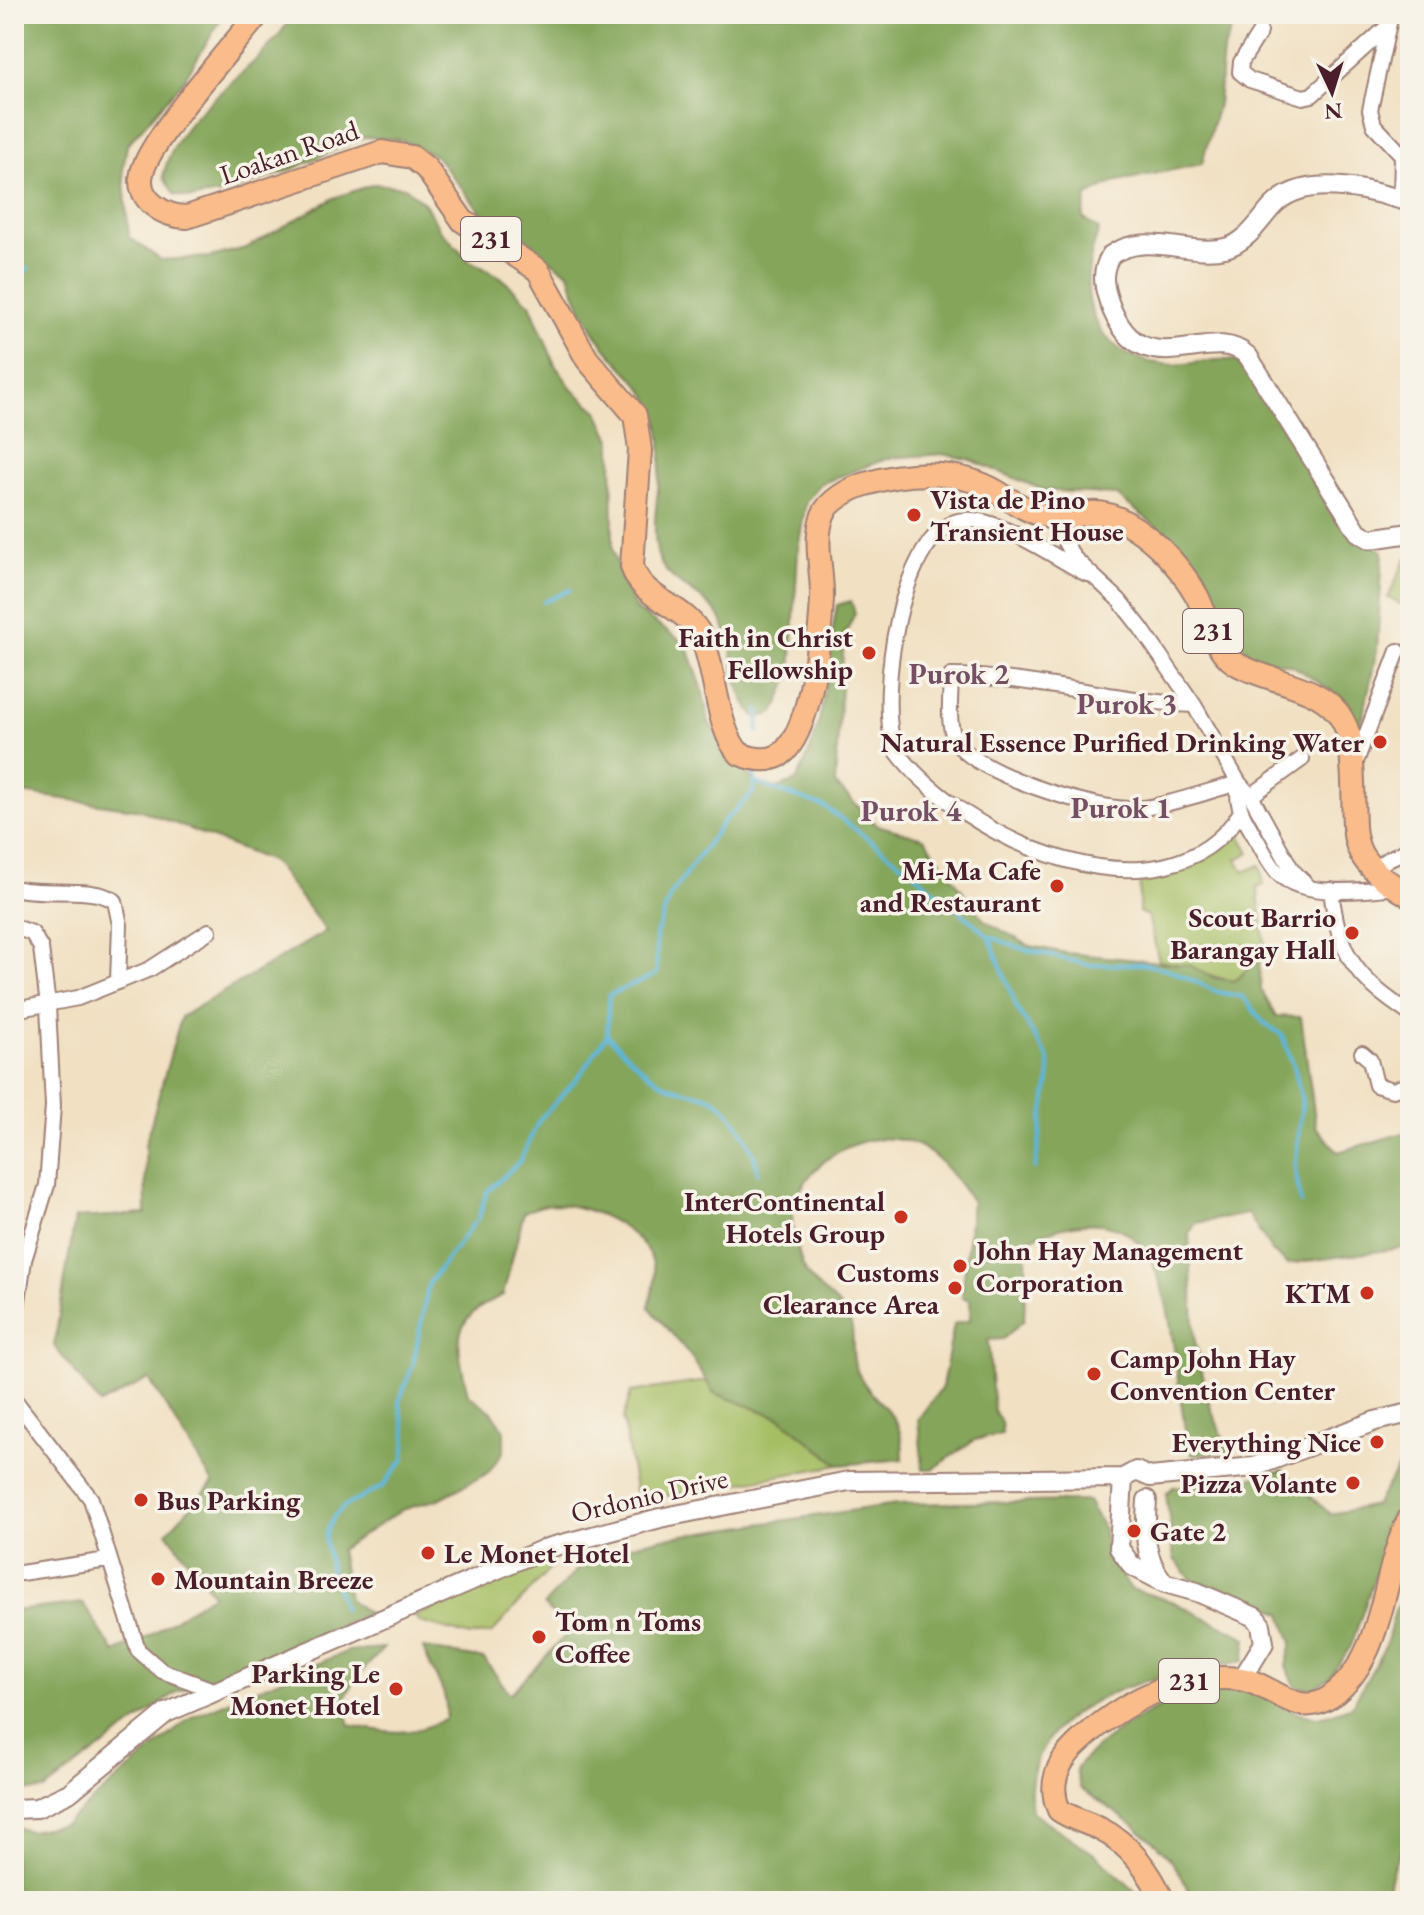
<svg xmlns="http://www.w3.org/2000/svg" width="1424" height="1915" viewBox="0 0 1424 1915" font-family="'EB Garamond',serif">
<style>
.green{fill:#a5be64;stroke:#786e48;stroke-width:2}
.forest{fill:#84a55a;stroke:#676242;stroke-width:2}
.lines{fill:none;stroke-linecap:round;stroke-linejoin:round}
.stream{stroke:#5cb6d9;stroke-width:4}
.minor-casing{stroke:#9e8076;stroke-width:18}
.tertiary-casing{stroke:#9e8076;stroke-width:22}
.primary-casing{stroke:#9e8076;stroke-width:26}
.minor{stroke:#fff;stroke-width:14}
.tertiary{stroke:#fff;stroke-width:18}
.primary{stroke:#f9bc8a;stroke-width:22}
.poi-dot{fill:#c8321e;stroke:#f7f3e8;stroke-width:3}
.labels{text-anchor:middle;stroke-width:7;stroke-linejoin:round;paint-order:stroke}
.shield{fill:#f7f3e8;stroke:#7e5f64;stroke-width:2}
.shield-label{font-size:26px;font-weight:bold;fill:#4a1f2b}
.street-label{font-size:28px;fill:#4a1f2b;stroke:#f7f3e8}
.poi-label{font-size:28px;font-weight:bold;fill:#4a1f2b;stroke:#f7f3e8;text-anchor:end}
.neighbourhood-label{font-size:30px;font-weight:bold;fill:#754f63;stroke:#f7f3e8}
</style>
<rect width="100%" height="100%" fill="#f7f3e8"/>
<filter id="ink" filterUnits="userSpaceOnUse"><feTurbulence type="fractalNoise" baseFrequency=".0125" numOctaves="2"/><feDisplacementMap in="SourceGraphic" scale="16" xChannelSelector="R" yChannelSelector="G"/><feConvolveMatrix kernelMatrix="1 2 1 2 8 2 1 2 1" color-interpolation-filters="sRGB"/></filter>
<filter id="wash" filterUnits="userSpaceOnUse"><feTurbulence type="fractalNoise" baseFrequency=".006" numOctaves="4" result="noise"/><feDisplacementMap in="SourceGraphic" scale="32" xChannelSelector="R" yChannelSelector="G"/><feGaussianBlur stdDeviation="1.8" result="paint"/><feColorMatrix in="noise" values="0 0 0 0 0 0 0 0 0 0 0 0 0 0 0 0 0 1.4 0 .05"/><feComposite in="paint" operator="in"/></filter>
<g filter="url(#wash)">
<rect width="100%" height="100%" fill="#f1e0c2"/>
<!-- green -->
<path class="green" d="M1406 558 1410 560 1407 607 1388 598Z
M1237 830 1250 852 1237 859 1244 872 1260 865 1264 885 1257 886 1265 946 1258 948 1259 959 1234 981C1206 977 1190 965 1159 961L1148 916 1139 912 1140 875C1173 863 1216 861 1237 830Z
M706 1381 714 1393 781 1418 839 1465 637 1501 623 1419 631 1392Z
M552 1559 554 1564 492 1633 470 1636 419 1622 415 1616Z"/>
<!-- forest -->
<path class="forest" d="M14 14H224L184 80 127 145 123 170 129 237 161 260 210 257 246 248 334 198 374 184 405 187 425 204 440 230 470 261 501 277 530 304 555 365 573 390 598 411 612 442 613 550 621 578 636 610 687 645 702 688 709 723 734 761 758 783 777 788 796 781C829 720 824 671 837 605L851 601 855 613 844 637 835 784 877 825 924 838 984 920 1030 946 1066 953 1189 965 1214 978 1234 981 1259 959 1261 990 1276 1016 1301 1017 1316 1127 1338 1152 1410 1131V1247L1287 1264 1271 1250 1248 1214 1196 1223 1189 1234 1195 1342 1211 1409 1230 1453 1192 1455C1162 1361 1194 1166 1027 1240L1024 1320 1003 1339 988 1340 994 1411 1001 1422 1002 1434 975 1440 933 1469H923L918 1419 942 1387 954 1324 970 1320V1300L962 1297 972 1202C954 1176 934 1146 901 1140 852 1130 793 1171 792 1222 792 1230 796 1239 797 1246 807 1293 828 1285 848 1318 857 1332 849 1356 857 1371 875 1409 904 1407 903 1459L839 1465 781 1418 714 1393 690 1355 649 1307C651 1297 655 1285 655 1276 653 1232 592 1205 554 1204 544 1204 533 1209 524 1212L503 1295C448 1320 456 1341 468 1394L492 1412 504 1429V1451L488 1473 441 1498 402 1510 340 1550 349 1599 368 1614 177 1692 44 1790 14 1792V1611L83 1603 114 1652 149 1636 213 1594 167 1532 213 1483 149 1379 100 1404 54 1346 75 1218 146 1214 145 1145 181 1017 326 931 273 862 141 810 14 792Z
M293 14H1237L1223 52 1218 104 1202 164 1114 182 1087 196 1083 218 1099 230C1074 292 1089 355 1163 364 1188 368 1211 356 1236 361 1293 417 1305 515 1383 551L1377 650 1359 736 1344 699 1293 666 1252 656 1233 637 1220 613 1213 587 1180 545 1116 495 1043 490 971 460 943 454 888 458 820 484 806 502 798 549 791 674 774 713 757 718C728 690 739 648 719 616 702 590 664 585 657 552 648 506 672 458 655 412 647 389 627 372 611 354 591 331 577 302 569 273L485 217 436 156 401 140 365 137 288 171 220 194 192 198 175 195 163 177C177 106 260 75 293 14Z
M1410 1448V1497L1394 1521 1351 1646 1330 1677 1314 1688 1296 1687 1286 1666 1292 1643 1282 1614 1254 1599 1192 1580 1174 1559 1166 1494 1173 1487 1228 1483 1283 1470 1330 1514 1375 1505Z
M1088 1501 1104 1529 1107 1557 1131 1589 1171 1601 1247 1638 1244 1661C1160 1674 1016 1697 1032 1812L1097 1856 1146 1901H14V1827L30 1831 65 1824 191 1717 348 1651 384 1648 354 1680 343 1703 350 1725C386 1733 414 1737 446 1718 449 1688 432 1676 423 1648L484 1659 510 1694 570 1631 544 1605 591 1555 663 1538 897 1504Z
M1410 1578V1836C1396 1856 1387 1876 1388 1901H1191C1179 1848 1121 1817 1080 1788L1076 1769C1106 1730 1186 1685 1236 1687 1263 1688 1289 1715 1316 1717 1327 1717 1342 1709 1352 1706L1386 1645 1395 1611Z"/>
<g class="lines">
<!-- stream -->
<path class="stream" d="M14 283 28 268
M544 602 570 590
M758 732 759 710
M756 783 825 807 909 869 989 936 1016 947 1089 965 1142 964 1167 969 1218 992 1243 997 1263 1022 1282 1035 1295 1070 1302 1102 1295 1169 1301 1203
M989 936 1017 1008 1048 1058 1050 1073 1035 1168
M607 1035C625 1052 642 1072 664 1084 679 1093 698 1091 713 1099 733 1108 756 1152 758 1173
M478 1219 487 1192 520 1161 539 1120 578 1078 607 1035 609 995 657 974 656 935 670 896 723 822 753 793 756 765
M344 1609 330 1568 325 1536 335 1515 345 1506 382 1487 404 1459 406 1435 399 1402 413 1364 429 1283 474 1223"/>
</g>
</g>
<g filter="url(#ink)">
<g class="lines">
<!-- minor casing -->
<g class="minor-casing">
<path id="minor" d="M1391 14 1370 110 1374 125 1402 155 1401 199
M1260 32 1241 62 1240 72 1250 80 1303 97 1312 95 1386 28
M1052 517 1073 557 1119 600 1141 628 1194 705 1239 783 1251 796 1292 870 1309 887
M1087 574C1055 558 999 517 964 520 900 526 876 700 895 749 960 838 1164 933 1241 812
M1194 705C1112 701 1033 676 951 676 951 694 947 720 954 737 967 772 1094 810 1131 809 1163 808 1207 791 1239 783
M1357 759 1398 651
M1239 783C1235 805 1243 816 1254 835 1262 848 1268 862 1278 873 1301 898 1363 891 1394 887
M1251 796 1302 759
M1373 870 1388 859 1410 849
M14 888C43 896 92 885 115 901L120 925 118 981
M1331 890C1339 956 1355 977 1410 1014
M14 927 32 933 41 948 48 1006 53 1106 47 1185 24 1260 14 1328
M14 1010 78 998 150 969 209 931
M1362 1053 1370 1060 1376 1085 1393 1090 1410 1084
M14 1399 91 1499 138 1650 162 1671 216 1691
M14 1574 108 1560"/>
</g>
<!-- tertiary casing -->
<g class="tertiary-casing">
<path id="tertiary" d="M1410 202C1368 190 1303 171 1271 208 1258 223 1246 243 1225 248 1188 256 1144 231 1111 255 1101 271 1103 284 1109 302 1141 393 1210 320 1248 356L1358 532 1370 539 1410 533
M1123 1478 1119 1548 1132 1566 1165 1583 1197 1592 1255 1617 1261 1625 1264 1643 1242 1679
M1147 1500C1145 1531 1143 1556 1163 1581
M14 1809 37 1808 69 1793 166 1713 544 1549 660 1518 849 1481 1123 1478 1136 1471 1150 1477 1254 1467 1375 1421 1410 1413"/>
</g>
<!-- primary casing -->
<g class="primary-casing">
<path id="primary" d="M258 14C233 46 149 140 142 173 135 200 165 217 187 217L382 152 412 157 426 168 463 221 538 270 587 359 635 415 640 450 632 566C642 601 685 604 701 636 716 667 716 732 740 754 754 760 773 763 785 751 812 723 820 638 822 599 823 572 813 541 823 515 828 501 851 488 866 484 904 472 953 469 990 488 1010 499 1026 512 1049 517 1063 519 1078 514 1091 513 1115 511 1143 532 1160 548 1174 562 1187 578 1197 596 1208 618 1214 649 1235 663 1269 684 1325 683 1344 723 1351 736 1351 749 1352 764 1358 835 1338 854 1410 896
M1163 1901C1151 1873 1128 1842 1100 1829 1086 1822 1072 1819 1059 1810 1048 1785 1057 1763 1076 1745 1120 1703 1178 1672 1240 1679 1272 1683 1296 1720 1330 1697 1387 1656 1380 1574 1410 1517"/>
</g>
<!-- minor -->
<use href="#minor" class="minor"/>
<!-- tertiary -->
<use href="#tertiary" class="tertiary"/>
<!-- primary -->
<use href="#primary" class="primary"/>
</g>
</g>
<!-- markers -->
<g class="poi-dot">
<circle cx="914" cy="515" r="8"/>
<circle cx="869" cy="653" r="8"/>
<circle cx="1380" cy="742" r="8"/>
<circle cx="1057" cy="886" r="8"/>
<circle cx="1352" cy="933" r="8"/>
<circle cx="901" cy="1217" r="8"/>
<circle cx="960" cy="1266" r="8"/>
<circle cx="955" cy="1288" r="8"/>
<circle cx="1367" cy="1293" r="8"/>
<circle cx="1094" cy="1374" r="8"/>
<circle cx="1377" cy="1442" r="8"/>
<circle cx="1353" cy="1483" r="8"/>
<circle cx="141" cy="1500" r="8"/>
<circle cx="1134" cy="1531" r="8"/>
<circle cx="428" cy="1553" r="8"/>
<circle cx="158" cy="1579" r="8"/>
<circle cx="539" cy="1637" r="8"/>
<circle cx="396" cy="1689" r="8"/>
</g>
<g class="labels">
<!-- shield labels -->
<g class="shield">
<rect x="461" y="217" width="60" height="44" rx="6"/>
<rect x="1183" y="609" width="60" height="44" rx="6"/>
<rect x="1159" y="1659" width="60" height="44" rx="6"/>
</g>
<g class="shield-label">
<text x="491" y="248">231</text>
<text x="1213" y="640">231</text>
<text x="1189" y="1690">231</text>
</g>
<!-- street labels -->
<g class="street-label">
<text transform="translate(289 152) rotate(-19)" y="10">Loakan Road</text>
<text transform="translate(649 1495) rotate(-13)" y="10">Ordonio Drive</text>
</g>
<!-- poi labels -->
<g class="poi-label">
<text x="930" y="509" text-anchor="start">Vista de Pino<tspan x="930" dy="32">Transient House</tspan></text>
<text x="853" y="647">Faith in Christ<tspan x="853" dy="32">Fellowship</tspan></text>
<text x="1364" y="752">Natural Essence Purified Drinking Water</text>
<text x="1041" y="880">Mi-Ma Cafe<tspan x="1041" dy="32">and Restaurant</tspan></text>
<text x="1336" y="927">Scout Barrio<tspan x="1336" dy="32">Barangay Hall</tspan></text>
<text x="885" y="1211">InterContinental<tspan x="885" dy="32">Hotels Group</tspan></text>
<text x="976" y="1260" text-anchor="start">John Hay Management<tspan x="976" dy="32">Corporation</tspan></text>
<text x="939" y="1282">Customs<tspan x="939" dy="32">Clearance Area</tspan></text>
<text x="1351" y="1303">KTM</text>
<text x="1110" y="1368" text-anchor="start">Camp John Hay<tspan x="1110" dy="32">Convention Center</tspan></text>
<text x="1361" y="1452">Everything Nice</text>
<text x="1337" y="1493">Pizza Volante</text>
<text x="157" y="1510" text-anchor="start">Bus Parking</text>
<text x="1150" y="1541" text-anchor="start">Gate 2</text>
<text x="444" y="1563" text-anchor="start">Le Monet Hotel</text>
<text x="174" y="1589" text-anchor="start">Mountain Breeze</text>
<text x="555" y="1631" text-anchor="start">Tom n Toms<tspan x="555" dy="32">Coffee</tspan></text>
<text x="380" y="1683">Parking Le<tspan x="380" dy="32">Monet Hotel</tspan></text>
</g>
<!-- neighbourhood labels -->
<g class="neighbourhood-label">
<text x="959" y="684">Purok 2</text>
<text x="1127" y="714">Purok 3</text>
<text x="1121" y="818">Purok 1</text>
<text x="911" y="821">Purok 4</text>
</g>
</g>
<!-- margin -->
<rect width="1424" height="1915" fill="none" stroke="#f7f3e8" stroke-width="48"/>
<!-- north arrow -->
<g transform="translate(1332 92) rotate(176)" stroke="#f7f3e8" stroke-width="6" paint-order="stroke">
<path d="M0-6L14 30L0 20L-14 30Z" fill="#4a1f2b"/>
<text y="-12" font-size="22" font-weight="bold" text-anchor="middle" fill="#4a1f2b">N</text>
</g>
</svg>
